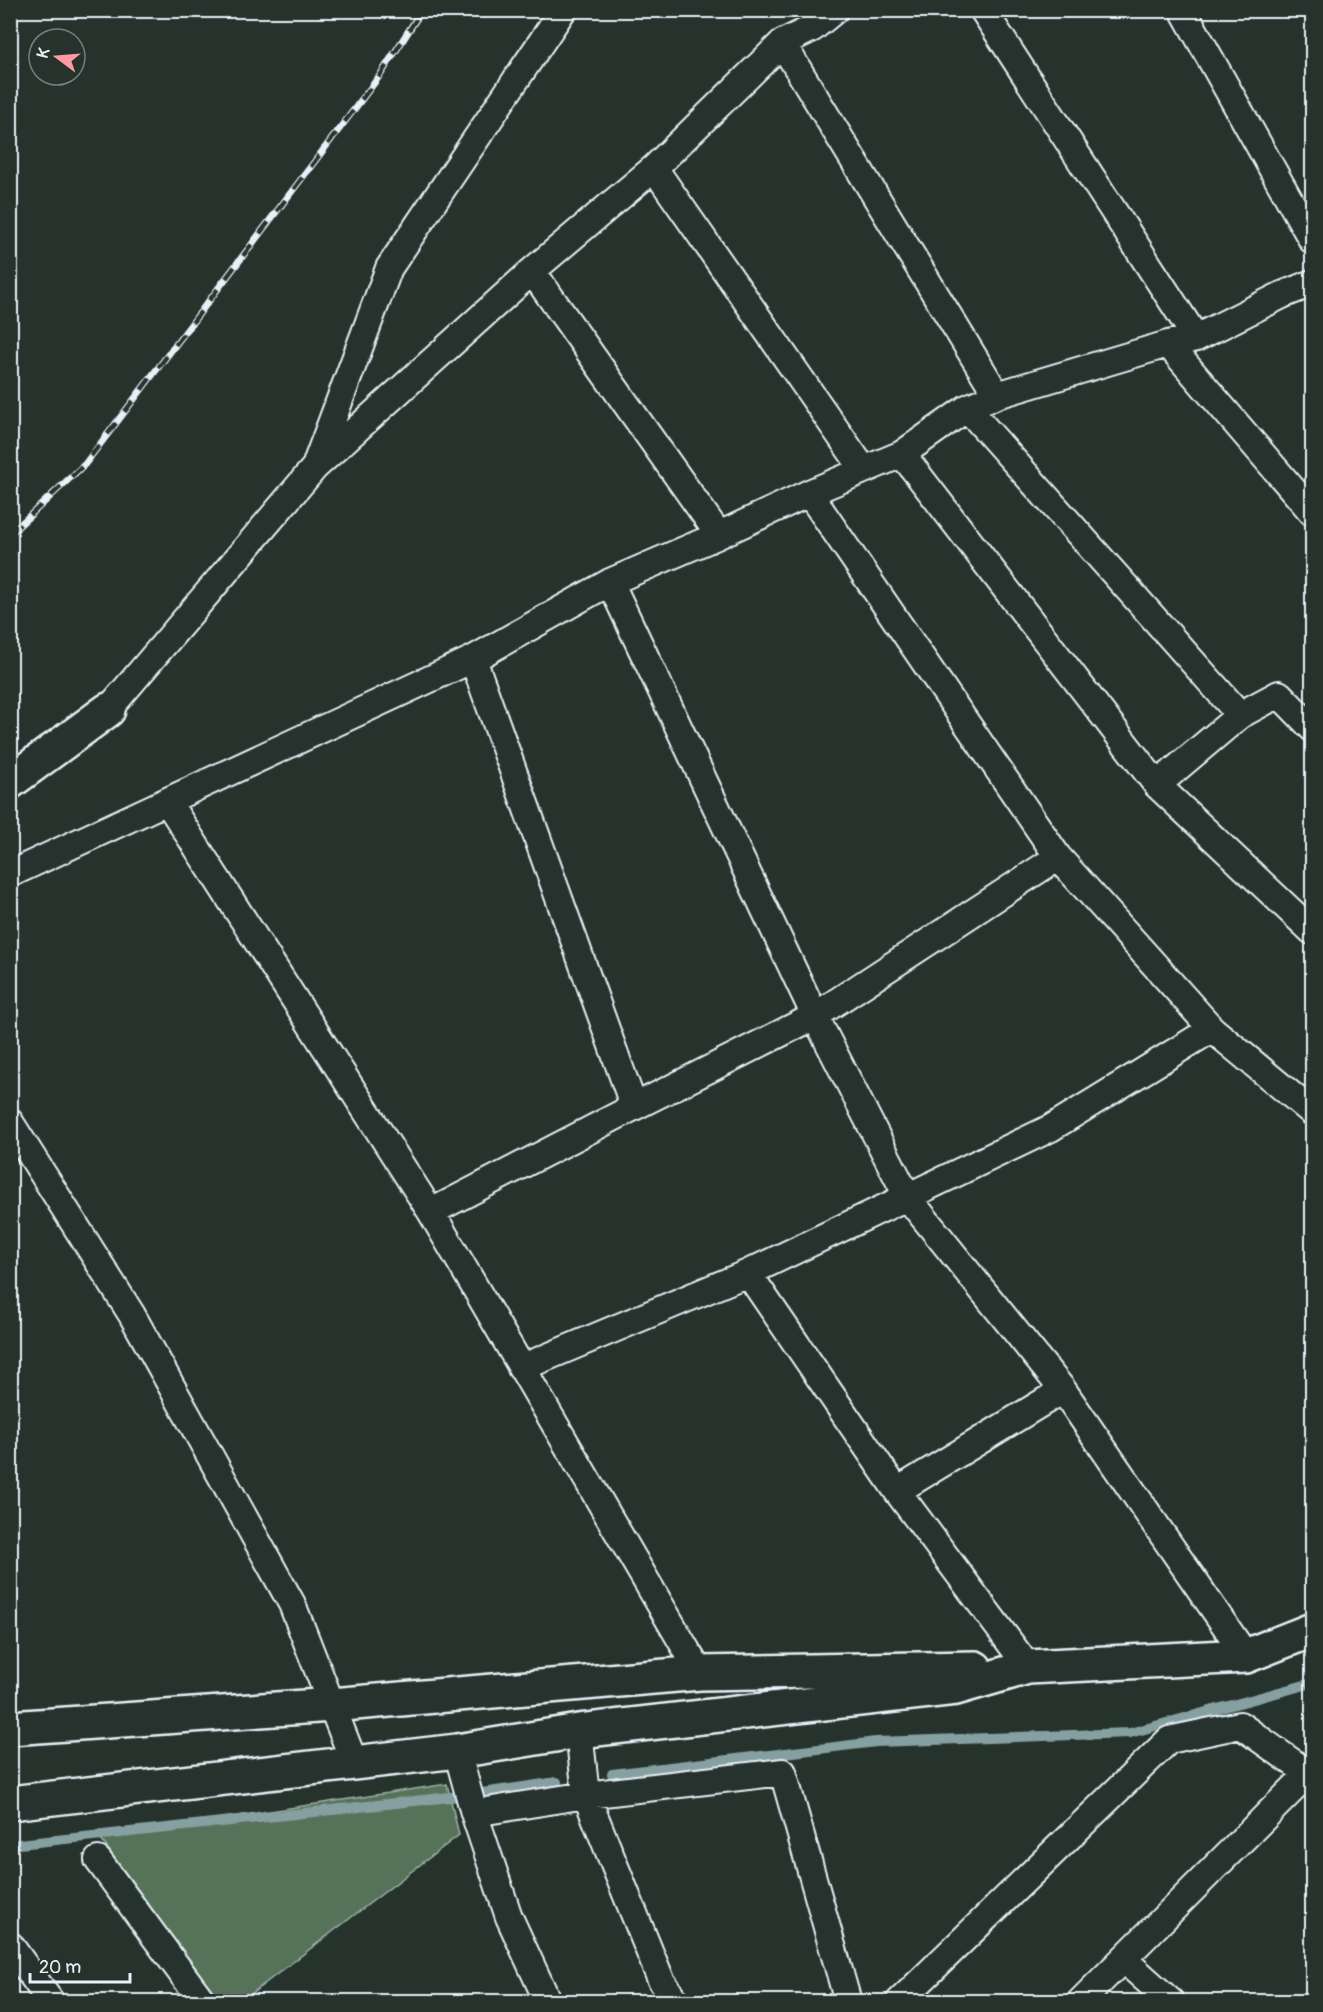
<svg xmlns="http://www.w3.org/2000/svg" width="1323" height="2012" viewBox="0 0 1323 2012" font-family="Pangolin,sans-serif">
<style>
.park{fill:#56735a;stroke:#9fb2a9;stroke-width:1.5}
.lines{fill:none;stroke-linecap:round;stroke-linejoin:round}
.stream{stroke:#86a0a1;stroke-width:10}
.street-casing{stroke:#e8f1f8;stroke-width:30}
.secondary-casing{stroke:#e8f1f8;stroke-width:38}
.street{stroke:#26332d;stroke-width:26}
.secondary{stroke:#26332d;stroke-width:33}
.rail-casing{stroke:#e8f1f8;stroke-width:7}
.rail{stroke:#26332d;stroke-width:4.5;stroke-dasharray:14;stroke-linecap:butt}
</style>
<rect width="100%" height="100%" fill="#26332d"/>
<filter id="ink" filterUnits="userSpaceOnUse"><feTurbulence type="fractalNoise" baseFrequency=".0167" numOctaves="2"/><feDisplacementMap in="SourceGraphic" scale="12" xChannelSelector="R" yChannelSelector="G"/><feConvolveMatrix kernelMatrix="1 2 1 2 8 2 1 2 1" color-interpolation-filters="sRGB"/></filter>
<g filter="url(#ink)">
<!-- park -->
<path class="park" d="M447 1784 459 1835 242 2001H220L99 1837Z"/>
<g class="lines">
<!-- stream -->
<path class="stream" d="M612 1774 876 1742 1130 1733 1312 1683
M10 1845 469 1795 557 1782"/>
<!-- street casing -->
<g class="street-casing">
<path id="street" d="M983 10 1196 338
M1183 10 1312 240
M782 43 997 395
M654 168 864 470
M532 271 719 535
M1168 344 1312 512
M967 408 1240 715 1279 694 1312 728
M902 454 1157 785 1312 931
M317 461 389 268 563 10
M809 493 1058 857 1212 1029 1312 1112
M610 582 815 1016 908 1198 1063 1390 1246 1656
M473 659 634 1107
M108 710 315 467 532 271 654 168 782 43 813 28 835 10
M1157 785 1240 715
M167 801 431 1212 700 1673
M10 874 473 659 610 582 719 535 809 493 902 454 967 408 997 395 1168 344 1196 338 1282 295 1312 283
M10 1122 132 1315 292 1604 354 1762
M431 1212 634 1107 815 1016 1058 857
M748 1273 897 1491 1028 1667
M521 1368 748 1273 1051 1128 1212 1029
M897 1491 1063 1390
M579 1731 586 1795 661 1980 676 2002
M457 1751 474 1813 509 1917 548 2002
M474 1813 586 1795 783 1772 848 2002
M98 1860 203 2002
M10 1945 51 2002
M1123 1959 1171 2002
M899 2002 1169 1740 1240 1725 1312 1776
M1080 2002 1312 1770"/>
</g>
<!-- secondary casing -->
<g class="secondary-casing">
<path id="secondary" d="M10 782 108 710
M10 1728 332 1705 700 1673 975 1668
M10 1803 457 1751 579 1731 956 1688 1028 1667 1246 1656 1312 1630"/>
</g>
<!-- street -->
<use href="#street" class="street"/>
<!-- secondary -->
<use href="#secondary" class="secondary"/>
<!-- rail casing -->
<g class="rail-casing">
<path id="rail" d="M10 534 85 464 381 74 422 10"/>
</g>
<!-- rail -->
<use href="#rail" class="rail"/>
</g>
</g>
<!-- margin -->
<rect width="1323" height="2012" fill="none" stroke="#26332d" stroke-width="36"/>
<rect x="18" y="18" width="1287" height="1976" fill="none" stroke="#e8f1f8" stroke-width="2" filter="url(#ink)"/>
<!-- north arrow -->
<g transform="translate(57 57) rotate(286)"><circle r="28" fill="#26332d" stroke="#747f7e" stroke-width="1.5"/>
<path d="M0-4.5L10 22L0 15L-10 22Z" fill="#ff9aa2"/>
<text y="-9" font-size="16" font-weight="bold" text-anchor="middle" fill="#e8f1f8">K</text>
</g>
<!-- scale -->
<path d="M30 1973v9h100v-9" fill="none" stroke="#e8f1f8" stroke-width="3"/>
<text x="39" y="1973" font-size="18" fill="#e8f1f8" stroke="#26332d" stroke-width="4.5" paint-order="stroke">20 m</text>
</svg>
